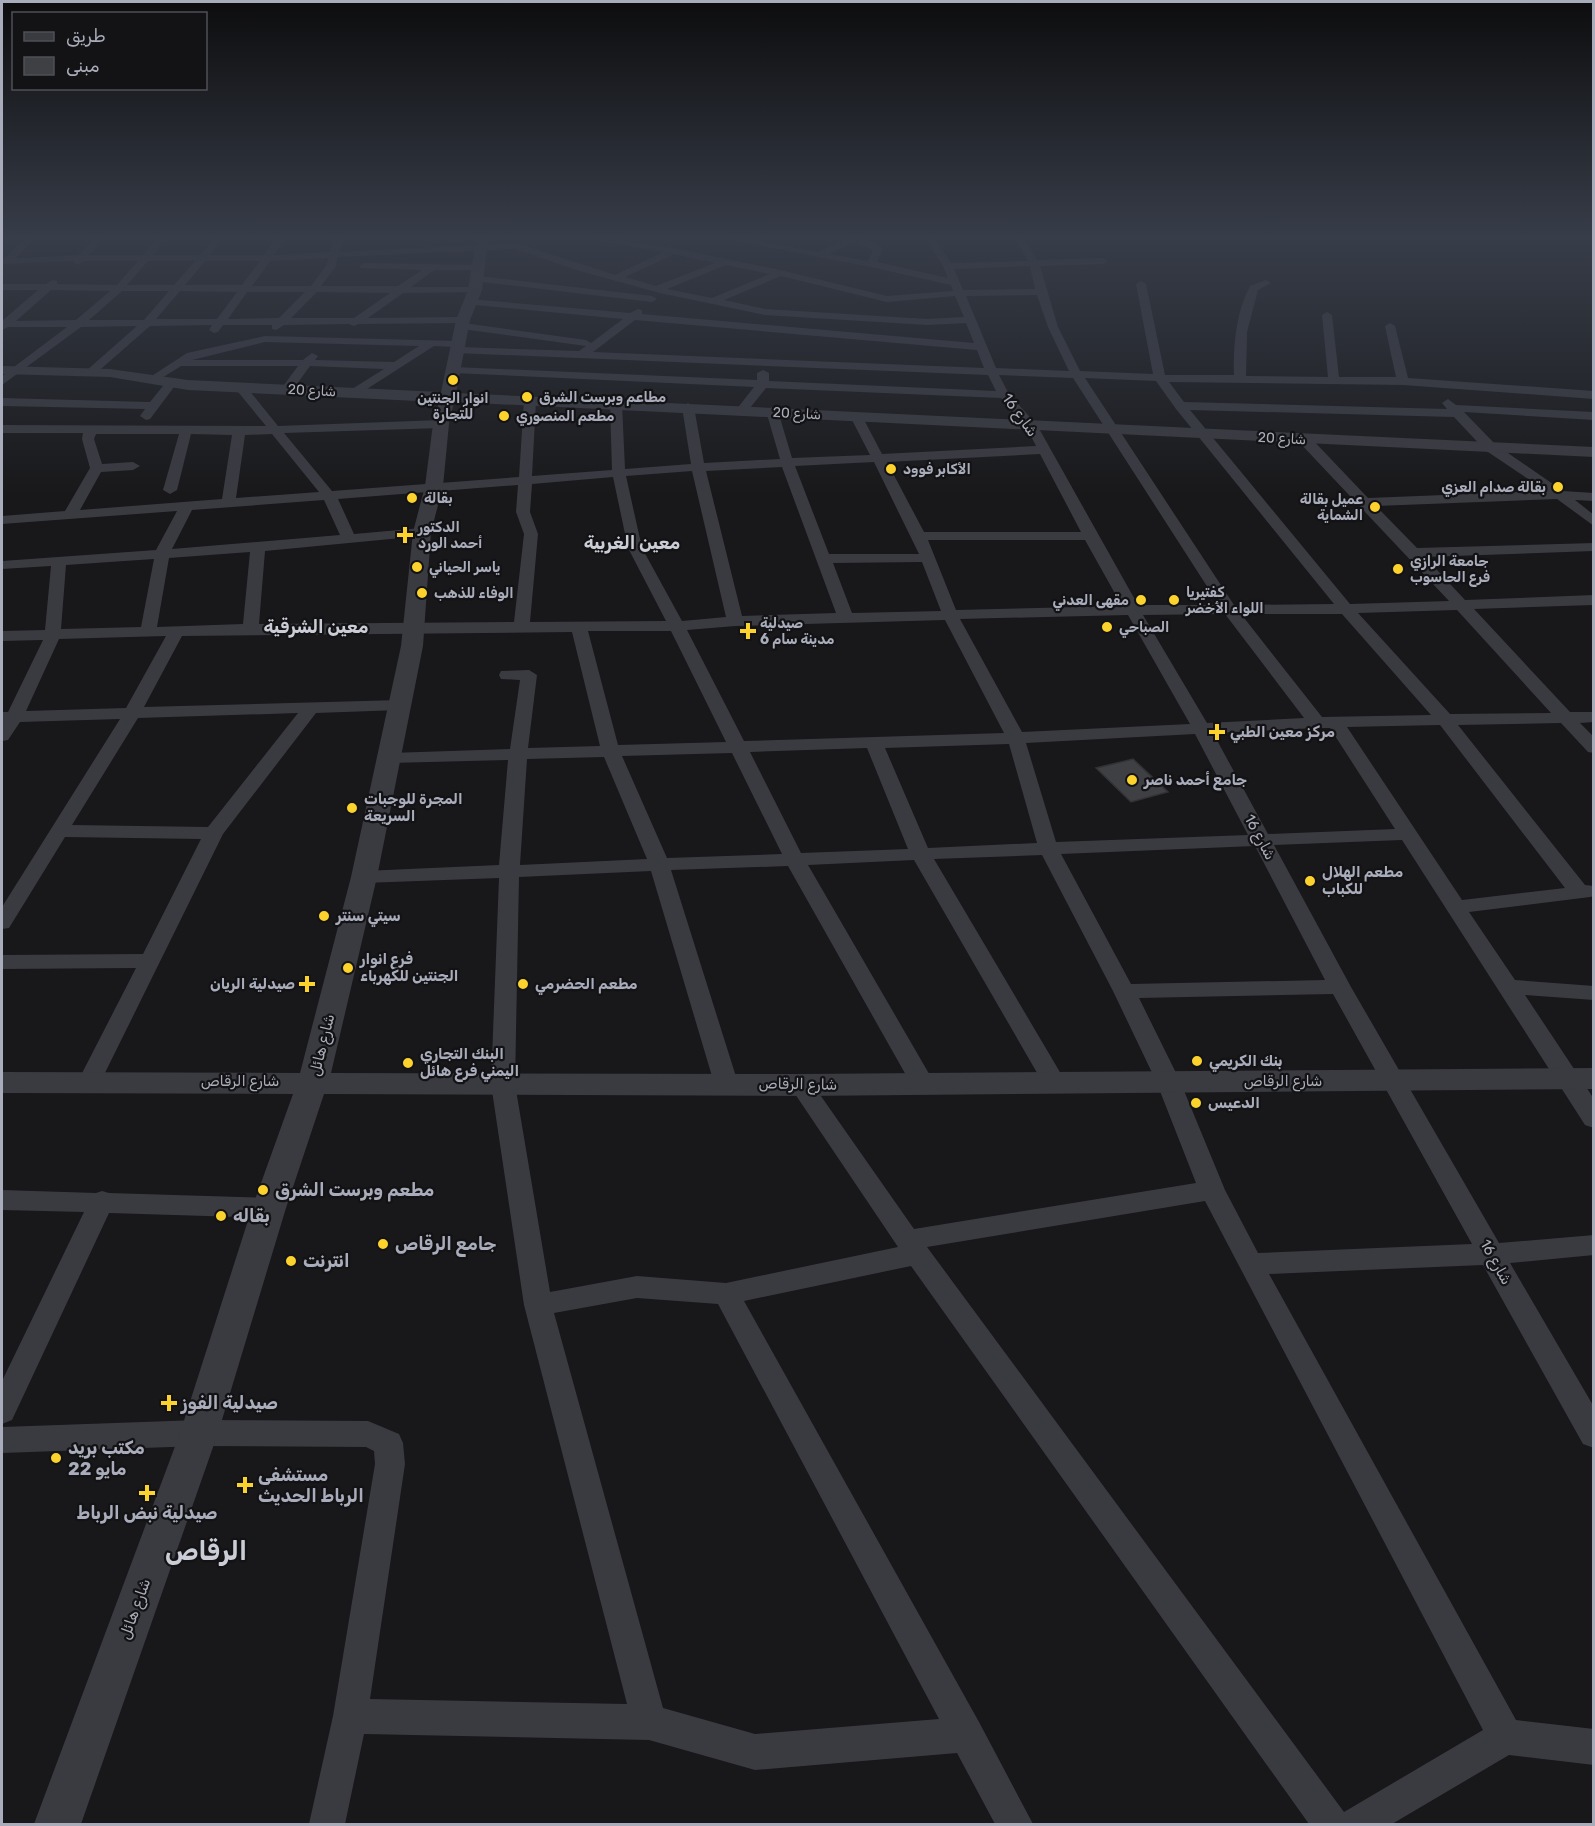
<svg xmlns="http://www.w3.org/2000/svg" width="1595" height="1826" viewBox="0 0 1595 1826" font-family="Rubik,'Noto Naskh Arabic',sans-serif">
<style>
.building{fill:#3f4044;stroke:#323136;stroke-width:1.5}
.lines{fill:none;stroke-linecap:round;stroke-linejoin:round}
.minor{fill:#3a3a41;fill-rule:evenodd}
.tertiary{fill:#3a3a41;fill-rule:evenodd}
.poi-dot{fill:#fcd32d;stroke:#131315;stroke-width:2}
.labels{text-anchor:middle;stroke-width:4.5;stroke-linejoin:round;paint-order:stroke}
.far-street-label{font-size:14px;fill:#a9acba;stroke:#131315}
.far-poi-label{font-size:14px;font-weight:bold;fill:#a9acba;stroke:#131315;text-anchor:start}
.street-label{font-size:15px;fill:#a9acba;stroke:#131315}
.poi-label{font-size:15px;font-weight:bold;fill:#a9acba;stroke:#131315;text-anchor:start}
.far-district-label{font-size:18px;font-weight:bold;fill:#caccd6;stroke:#131315}
.near-poi-label{font-size:18px;font-weight:bold;fill:#a9acba;stroke:#131315;text-anchor:start}
.near-district-label{font-size:26px;font-weight:bold;fill:#caccd6;stroke:#131315}
</style>
<rect width="100%" height="100%" fill="#18181a"/>
<!-- building -->
<path class="building" d="M1133 759 1168 792 1131 802 1096 768Z"/>
<g class="lines">
<!-- minor -->
<path class="minor" d="M24 239H34L16 258 78 255 95 239H104L89 255H143L157 239H166L153 255H200L214 239H223L210 255H264L276 239H285L274 255 330 252 334 239H344L340 252 516 243 615 275 663 252 591 239H614L673 248 780 270 887 296 953 291 951 285 871 267 726 239H747L818 252 844 239H860L876 243 883 249 877 262 948 278 943 266 926 239H935L951 263 1028 261 1015 239H1025L1037 260 1103 258 1108 261 1103 264 1040 266 1058 327 1080 371 1153 374 1136 284 1141 281 1146 284 1165 375H1234C1233 346 1236 312 1250 286L1266 280 1271 283 1258 290 1247 332 1246 376 1328 377 1322 315 1327 312 1332 315 1339 377H1396L1385 326 1390 323 1395 326 1408 378 1594 391V399L1403 385 1169 382 1184 402 1447 409 1442 403 1448 399 1456 405 1594 412V420L1464 412 1495 444 1563 491 1594 493V501L1575 500 1594 515V526L1557 499 1376 506 1417 548 1594 543V551L1425 557 1465 600 1594 595V605L1474 609 1570 712H1594V722L1580 723 1594 737V753L1588 752 1561 723 1458 725 1585 885 1594 886V896L1590 897 1469 912 1515 980 1594 986V1000L1525 995 1594 1099V1128L1585 1125 1402 840 1274 845 1351 987 1499 1243 1594 1235V1255L1510 1263 1594 1407V1448L1583 1444 1483 1265 1269 1274 1516 1720 1594 1729V1765L1509 1755 1392 1824H1309L911 1266 744 1301 979 1722 1033 1824H995L957 1753 755 1770 649 1740 364 1734 345 1824H309L333 1716 375 1464 374 1451 366 1447 199 1446 2 1453V1427L199 1420 368 1421 399 1434 403 1443 405 1464 370 1699 627 1704 524 1305 491 1084 499 878 364 883 357 881 354 877 357 873 364 871 499 865 508 760 390 763 384 762 381 758 384 754 390 753 510 749 520 680 501 679 499 675 501 671 529 670 537 675 528 748 600 746 572 632 182 636 144 707 400 700 406 701 409 705 406 709 400 710 316 713 223 834 98 1087 90 1089 82 1087 78 1081 136 968 2 969V955L143 954 201 839 65 837 9 928 2 929V907L120 719 20 722 8 740 2 741V712H8L43 640 2 641V631L45 630 51 566 2 569V561L156 550 177 511 2 524V516L65 511 90 468 82 439 83 433H2V425L266 426 234 387 240 383 244 384 278 426 441 420 447 424 441 428 284 433 332 491 519 477 524 400 530 396 536 400 532 476 612 470 610 404 616 400 622 404 625 469 691 464 682 407 688 403 694 407 704 463 780 459 766 411 772 407 778 411 792 458 870 455 850 416 856 412 862 416 882 454 1036 446 1026 426 1001 398 766 388 746 413 742 414 736 410 754 387 454 373 448 370 454 367 757 380V373L763 370 769 373V381L996 391 988 375 457 353 451 350 455 347 434 346 356 396 350 392 352 389 384 369 310 366 291 392 287 393 281 389 298 366H181L157 381H149L147 379 187 353 265 336 457 341 463 344 459 347 579 351 586 346 462 329 457 326 460 323 359 324 354 326 349 324 284 325 276 330 272 329V325H223L218 332 214 333 209 330 212 325 150 326 95 374 91 375 85 372 87 370 137 326 81 327 2 385V376L67 327H8L2 330V321L38 290H2V284H46L53 280 57 281V284L117 285 138 261H84L77 265 73 261 2 264V258H5ZM854 243 873 250 868 261 829 254ZM515 249 580 271 660 293 765 315 927 325 966 323 974 343 642 314V310L638 309 630 313 469 299 465 300V304L623 319 591 343 586 340 464 323 468 320 463 317 368 318 403 293 479 292 480 290 475 287H411L434 270H482L484 268 479 265 364 263 359 266 361 268 422 270 398 286H321L336 266 338 257ZM674 254 715 263 656 286 625 277ZM329 258 326 266 311 286H252L270 261ZM148 261H195L174 285H127ZM205 261H260L242 285H185ZM726 265 770 274 712 298 667 289ZM1030 266 1035 289 963 290 954 269ZM781 276 887 302 955 296 964 317 927 319 765 309 724 300ZM51 290 110 291 76 320 16 321ZM122 291H169L144 320H89ZM180 291 237 292 217 319H156ZM247 292H305L279 318 228 319ZM317 292 390 293 354 318H291ZM1037 295 1048 327 1069 371 996 368 966 296ZM635 320 977 350 984 368 593 352ZM265 342 419 346 394 362 315 360 318 356 312 353 303 360H192ZM999 375 1073 378 1219 605H1138L1037 425 1009 394ZM1085 378 1156 381 1176 409 1334 604 1234 605ZM1190 410 1454 417 1485 450 1546 491 1368 498 1309 436H1299L1298 439 1299 442 1449 601 1350 604ZM96 434H179L163 490 170 494 177 490 191 434 232 435 222 499 80 510 101 472 133 470 140 466 133 462 102 464 94 439ZM272 434 319 492 236 498 245 435ZM1040 454 1081 532H924L887 462ZM874 462 919 554H829L795 466ZM782 467 836 613 742 616 706 471ZM692 471 726 617 682 621 642 548 626 476ZM613 477 628 548 666 621 530 622 538 534 530 512 532 484ZM518 485 516 512 524 534 514 622 259 624 265 551 422 536 429 532 422 528 354 534 338 499ZM324 500 340 535 172 549 192 510ZM928 540H1085L1122 606 956 610ZM250 552 243 624 157 627 169 558ZM154 559 141 627 61 629 66 565ZM922 562 941 611 852 613 833 563ZM1457 610 1551 713 1450 714 1358 613ZM1225 614 1304 718 1207 723 1143 615ZM1241 614H1342L1431 715 1322 717ZM1128 615 1190 724 1022 732 960 619ZM945 620 1004 733 744 741 687 630 735 626ZM588 631H671L726 742 618 745ZM166 636 126 708 26 711 59 639ZM298 713 208 827 72 825 138 718ZM1440 725 1565 888 1462 900 1347 727ZM1317 728H1330L1395 829 1268 834 1213 733ZM1195 734 1248 835 1056 842 1026 743ZM1009 744 1037 843 928 848 885 748ZM867 748 908 849 801 853 750 752ZM732 753 782 854 667 858 622 756ZM604 757 647 859 520 865 527 759ZM1255 846 1325 980 1131 984 1061 854ZM1042 855 1113 991 1156 1081 1196 1183 914 1229 809 1079 801 1077 793 1079 789 1085 898 1247 726 1283 637 1276 550 1292 515 1084 519 877 651 871 714 1083 718 1089 726 1091 734 1089 738 1083 671 870 788 866 911 1084 915 1090 923 1092 931 1090 935 1084 808 865 914 860 1047 1090 1055 1092 1063 1090 1067 1084 934 859ZM1333 994 1472 1244 1258 1253 1225 1190 1180 1081 1139 998ZM1205 1201 1483 1730 1344 1812 927 1247ZM637 1298 718 1304 939 1719 755 1734 663 1708 554 1313Z
M477 276 652 296 657 299 652 302 473 281 472 279Z
M171 379 177 383 150 419 146 420 140 416 145 409 2 406V398L150 402 167 381Z
M2 1190 96 1193 102 1191 109 1193 269 1198 278 1201 282 1208 278 1215 269 1218 109 1213 12 1420 2 1424V1381L84 1212 2 1210Z"/>
<!-- tertiary -->
<path class="tertiary" d="M476 239H488L482 290 470 320 456 393 1594 447V457L454 402 449 424 443 486 431 532 423 646 377 877 331 1073 801 1074 1594 1068V1089L801 1096 324 1094 286 1208 218 1433 81 1824H34L180 1433 252 1208 293 1094 2 1093V1072L300 1073 351 877 401 646 413 532 425 486 433 424 439 402 188 390 110 377 2 374V366L110 369 188 380 441 392 456 320 468 290Z"/>
</g>
<!-- sky -->
<linearGradient id="sky" x2="0" y2="1"><stop stop-color="#0d0d0e"/><stop offset="0.48" stop-color="#373d49"/><stop offset="1" stop-color="#373d49" stop-opacity="0"/></linearGradient>
<rect width="1595" height="495" fill="url(#sky)"/>
<!-- markers -->
<g class="poi-dot">
<circle cx="453" cy="380" r="6"/>
<circle cx="527" cy="397" r="6"/>
<circle cx="504" cy="416" r="6"/>
<circle cx="891" cy="469" r="6"/>
<circle cx="1558" cy="487" r="6"/>
<circle cx="412" cy="498" r="6"/>
<circle cx="1375" cy="507" r="6"/>
<path d="M402 526h6v6h6v6h-6v6h-6v-6h-6v-6h6z"/>
<circle cx="417" cy="567" r="6"/>
<circle cx="1398" cy="569" r="6"/>
<circle cx="422" cy="593" r="6"/>
<circle cx="1141" cy="600" r="6"/>
<circle cx="1174" cy="600" r="6"/>
<circle cx="1107" cy="627" r="6"/>
<path d="M745 622h6v6h6v6h-6v6h-6v-6h-6v-6h6z"/>
<path d="M1214 723h6v6h6v6h-6v6h-6v-6h-6v-6h6z"/>
<circle cx="1132" cy="780" r="6"/>
<circle cx="352" cy="808" r="6"/>
<circle cx="1310" cy="881" r="6"/>
<circle cx="324" cy="916" r="6"/>
<circle cx="348" cy="968" r="6"/>
<path d="M304 975h6v6h6v6h-6v6h-6v-6h-6v-6h6z"/>
<circle cx="523" cy="984" r="6"/>
<circle cx="1197" cy="1061" r="6"/>
<circle cx="408" cy="1063" r="6"/>
<circle cx="1196" cy="1103" r="6"/>
<circle cx="263" cy="1190" r="6"/>
<circle cx="221" cy="1216" r="6"/>
<circle cx="383" cy="1244" r="6"/>
<circle cx="291" cy="1261" r="6"/>
<path d="M166 1394h6v6h6v6h-6v6h-6v-6h-6v-6h6z"/>
<circle cx="56" cy="1458" r="6"/>
<path d="M242 1476h6v6h6v6h-6v6h-6v-6h-6v-6h6z"/>
<path d="M144 1484h6v6h6v6h-6v6h-6v-6h-6v-6h6z"/>
</g>
<g class="labels">
<!-- far-street labels -->
<g class="far-street-label">
<text transform="translate(312 390) rotate(3)" y="5">شارع 20</text>
<text transform="translate(797 413) rotate(3)" y="5">شارع 20</text>
<text transform="translate(1282 438) rotate(3)" y="5">شارع 20</text>
</g>
<!-- far-poi labels -->
<g class="far-poi-label">
<text x="539" y="402">مطاعم وبرست الشرق</text>
<text x="453" y="403" text-anchor="middle">انوار الجنتين<tspan x="453" dy="16">للتجارة</tspan></text>
<text x="516" y="421">مطعم المنصوري</text>
<text x="903" y="474">الأكابر فوود</text>
<text x="1546" y="492" text-anchor="end">بقالة صدام العزي</text>
<text x="424" y="503">بقالة</text>
<text x="1363" y="504" text-anchor="end">عميل بقالة<tspan x="1363" dy="16">الشماية</tspan></text>
<text x="418" y="532">الدكتور<tspan x="418" dy="16">أحمد الورد</tspan></text>
<text x="1410" y="566">جامعة الرازي<tspan x="1410" dy="16">فرع الحاسوب</tspan></text>
<text x="429" y="572">ياسر الحياني</text>
<text x="1186" y="597">كفتيريا<tspan x="1186" dy="16">اللواء الأخضر</tspan></text>
<text x="434" y="598">الوفاء للذهب</text>
<text x="1129" y="605" text-anchor="end">مقهى العدني</text>
<text x="760" y="628">صيدلية<tspan x="760" dy="16">مدينة سام 6</tspan></text>
<text x="1119" y="632">الصباحي</text>
</g>
<!-- street labels -->
<g class="street-label">
<text transform="translate(1020 415) rotate(54)" y="5">شارع 16</text>
<text transform="translate(1260 837) rotate(62)" y="5">شارع 16</text>
<text transform="translate(322 1045) rotate(-76)" y="5">شارع هائل</text>
<text x="240" y="1086">شارع الرقاص</text>
<text x="1283" y="1086">شارع الرقاص</text>
<text transform="translate(798 1084) rotate(1)" y="5">شارع الرقاص</text>
<text transform="translate(1496 1262) rotate(61)" y="5">شارع 16</text>
<text transform="translate(135 1609) rotate(-70)" y="5">شارع هائل</text>
</g>
<!-- poi labels -->
<g class="poi-label">
<text x="1230" y="737">مركز معين الطبي</text>
<text x="1144" y="785">جامع أحمد ناصر</text>
<text x="364" y="804">المجرة للوجبات<tspan x="364" dy="17">السريعة</tspan></text>
<text x="1322" y="877">مطعم الهلال<tspan x="1322" dy="17">للكباب</tspan></text>
<text x="336" y="921">سيتي سنتر</text>
<text x="360" y="964">فرع انوار<tspan x="360" dy="17">الجنتين للكهرباء</tspan></text>
<text x="295" y="989" text-anchor="end">صيدلية الريان</text>
<text x="535" y="989">مطعم الحضرمي</text>
<text x="420" y="1059">البنك التجاري<tspan x="420" dy="17">اليمني فرع هائل</tspan></text>
<text x="1209" y="1066">بنك الكريمي</text>
<text x="1208" y="1108">الدعيس</text>
</g>
<!-- far-district labels -->
<g class="far-district-label">
<text x="632" y="549">معين الغربية</text>
<text x="316" y="633">معين الشرقية</text>
</g>
<!-- near-poi labels -->
<g class="near-poi-label">
<text x="275" y="1196">مطعم وبرست الشرق</text>
<text x="233" y="1222">بقاله</text>
<text x="395" y="1250">جامع الرقاص</text>
<text x="303" y="1267">انترنت</text>
<text x="181" y="1409">صيدلية الفوز</text>
<text x="68" y="1454">مكتب بريد<tspan x="68" dy="21">22 مايو</tspan></text>
<text x="258" y="1481">مستشفى<tspan x="258" dy="21">الرباط الحديث</tspan></text>
<text x="147" y="1519" text-anchor="middle">صيدلية نبض الرباط</text>
</g>
<!-- near-district labels -->
<g class="near-district-label">
<text x="206" y="1560">الرقاص</text>
</g>
</g>
<!-- border -->
<rect width="1595" height="1826" fill="none" stroke="#a9acba" stroke-width="6"/>
<!-- legend -->
<rect x="12" y="12" width="195" height="78" fill="#131315" stroke="#4f5057" stroke-width="1.5"/>
<rect x="24" y="32" width="30" height="9" fill="#3a3a41" stroke="#4f5057" stroke-width="1.5"/>
<text x="66" y="42" font-size="18" fill="#a9acba">طريق</text>
<rect x="24" y="57" width="30" height="18" fill="#3f4044" stroke="#4f5057" stroke-width="1.5"/>
<text x="66" y="72" font-size="18" fill="#a9acba">مبنى</text>
</svg>
